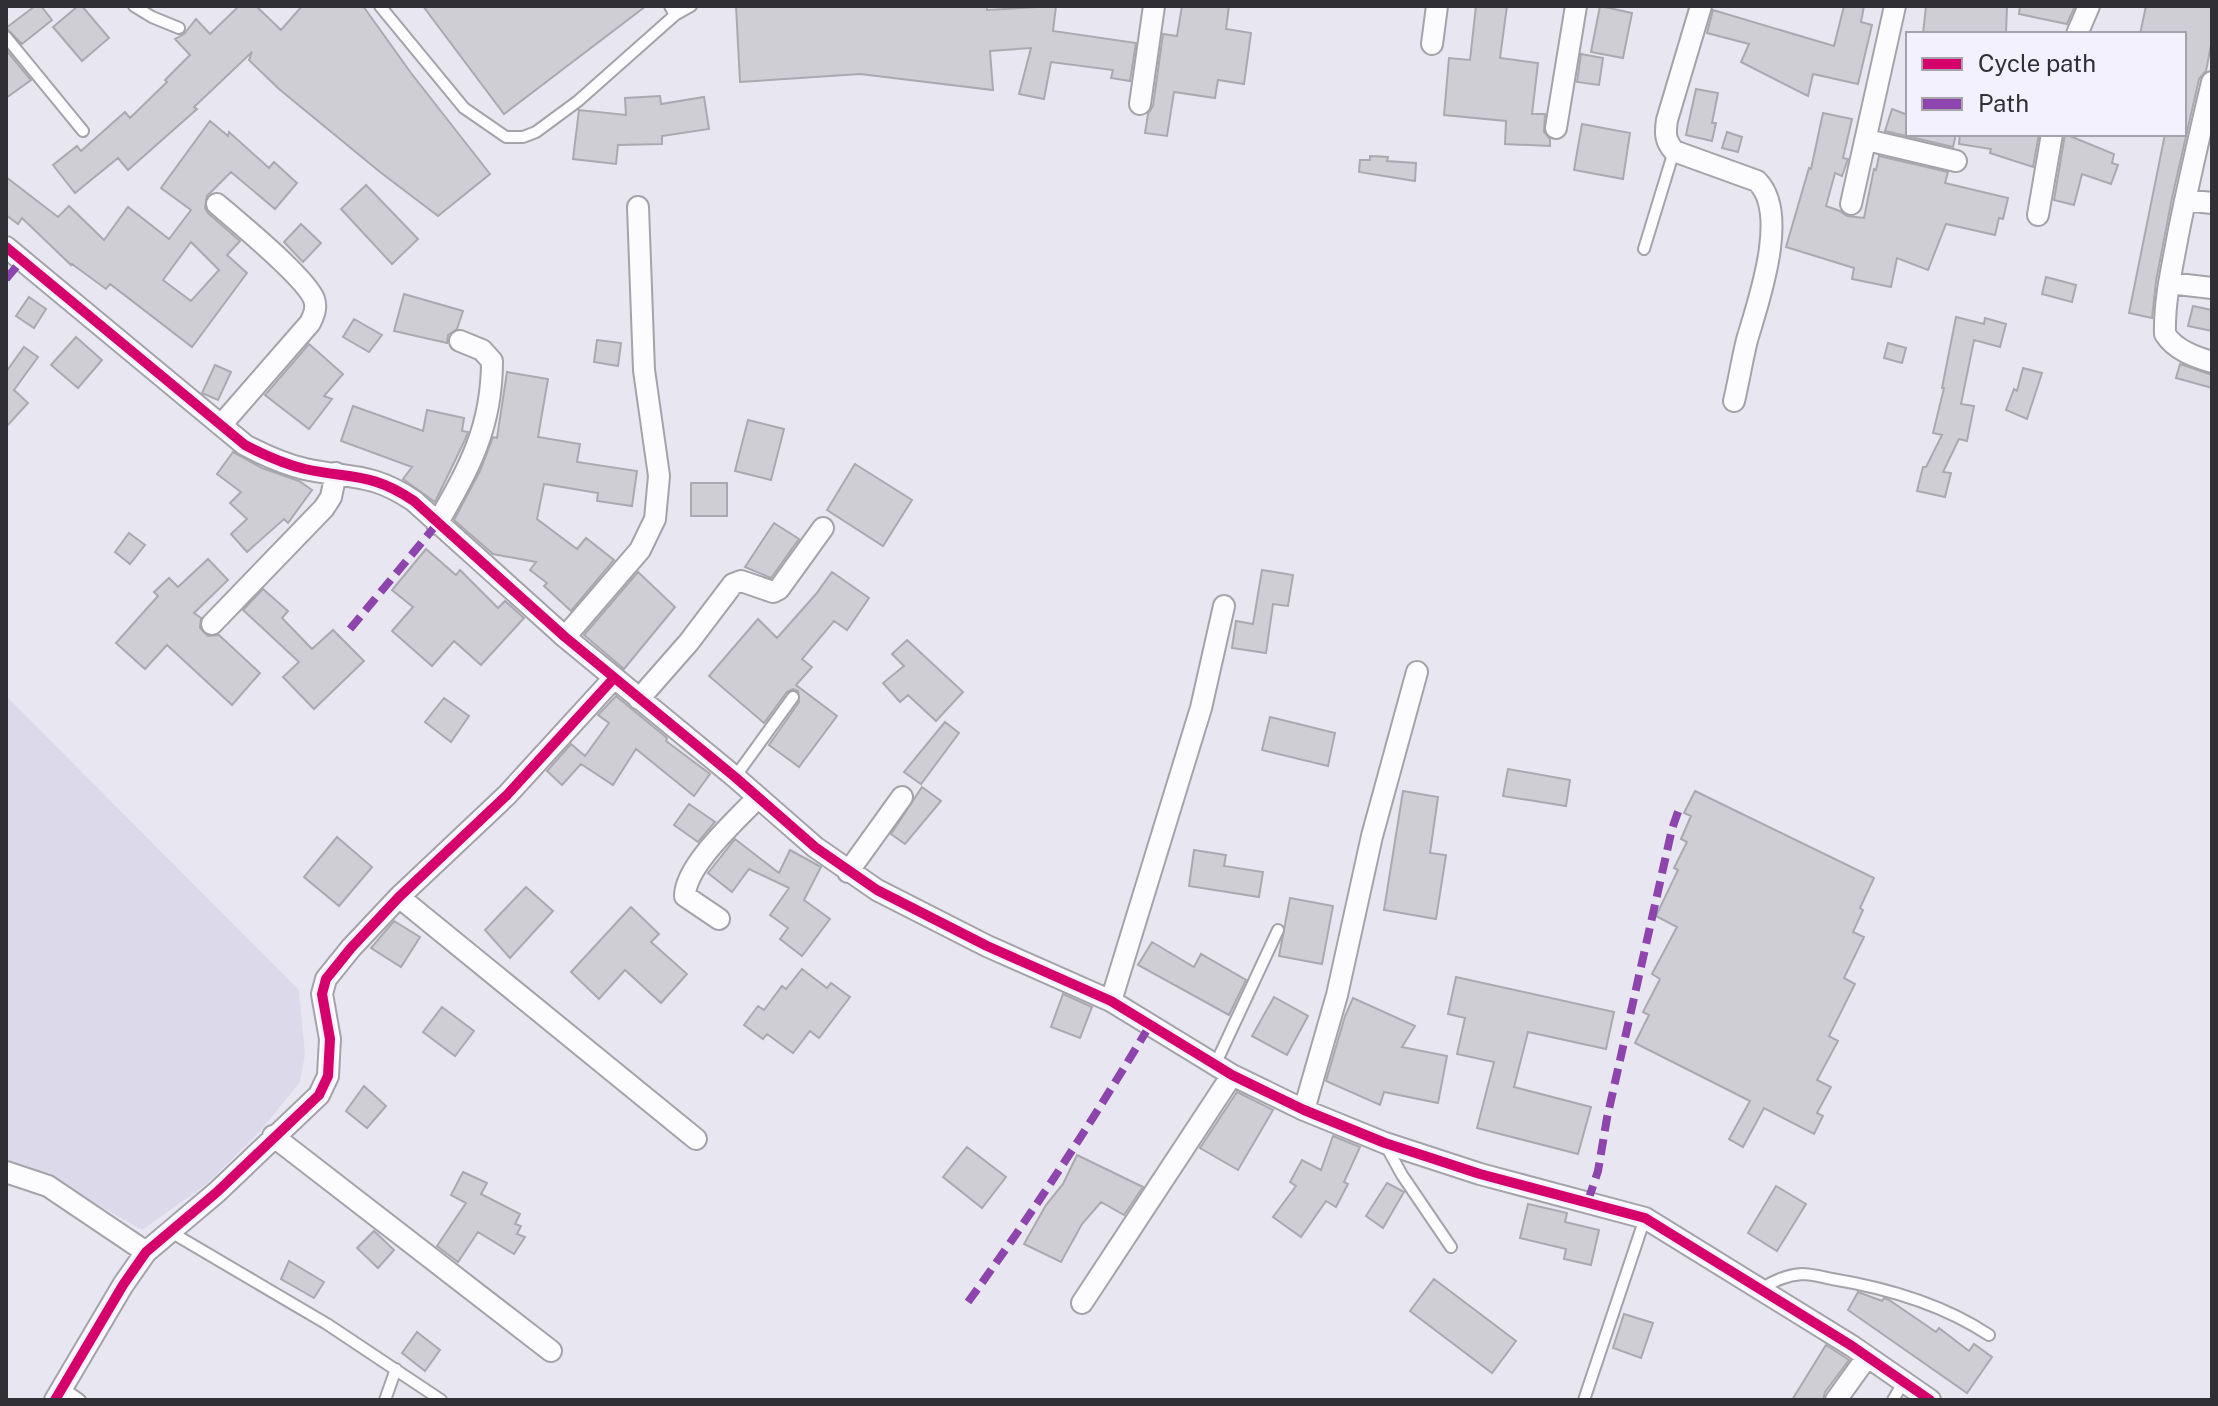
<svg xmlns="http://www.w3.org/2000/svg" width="2218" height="1406" viewBox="0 0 2218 1406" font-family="'Public Sans',sans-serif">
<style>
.built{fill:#dcdaea}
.building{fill:#cfced5;stroke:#aaa9b0;stroke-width:2;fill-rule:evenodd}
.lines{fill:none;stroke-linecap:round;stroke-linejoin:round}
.lane-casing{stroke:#a4a3aa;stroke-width:14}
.street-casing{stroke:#a4a3aa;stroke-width:24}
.lane{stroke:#fcfbfd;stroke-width:10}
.street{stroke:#fcfbfd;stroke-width:20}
.quiet{stroke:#8e44ad;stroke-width:8;stroke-dasharray:16 8;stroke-linecap:butt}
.cycleway-casing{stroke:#f2f1fd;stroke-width:15}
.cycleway{stroke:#d6006c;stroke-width:10}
</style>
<rect width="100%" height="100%" fill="#e8e6f0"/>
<!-- built -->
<path class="built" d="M6 696 299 990 305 1054 300 1082 261 1130 207 1184 142 1230 49 1177 6 1159Z"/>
<!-- building -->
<path class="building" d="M35 6H41L52 20 22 44 6 28Z
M78 6H82L109 38 82 61 53 27Z
M239 6H256L281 30 302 6H363L411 73 490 174 438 216 380 172 279 89 249 60 252 52 194 107 197 109 128 170 118 158 75 193 53 165 77 146 81 151 125 112 130 118 167 82 165 80 190 55 175 39 184 34 196 19 210 34Z
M423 6H646L504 114Z
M736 6H987V10L1056 6 1053 31 1136 43 1130 81 1111 78 1113 70 1051 62 1044 99 1019 94 1031 48 990 51 993 90 860 74 740 82Z
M1182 6H1229L1226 29 1251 33 1244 84 1218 80 1215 98 1174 92 1167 136 1145 133 1148 114 1153 106 1163 34 1177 36Z
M1476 6H1507L1500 58 1538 63 1532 114H1545L1544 132 1550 139V146L1505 144 1506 121 1444 115 1449 58 1470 60Z
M1600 6 1632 13 1623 58 1591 52Z
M1844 6H1864L1861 22 1872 25 1858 84 1813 74 1808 96 1741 62 1749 44 1707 33 1713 10 1834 46Z
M1926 6H2007L2006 34H1923Z
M2020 6H2075L2067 24 2019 14Z
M2146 6H2212V40L2206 71 2199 79 2172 198 2156 281 2152 318 2129 313 2165 134H2184V34H2140Z
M6 50 31 80 6 98Z
M1581 54 1603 58 1599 85 1577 82Z
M1696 89 1718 93 1712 123H1716L1712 141 1686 135Z
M660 96 661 104 704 97 709 129 662 136V144L618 145 616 164 573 159 579 110 626 115 625 98Z
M1892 109 1908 115V134H1956L1953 147 1885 131Z
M1823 113 1852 119 1843 158 1848 159 1847 162 1842 176 1835 173 1826 206 1840 211 1847 216 1864 218 1874 169 1876 170 1879 156 1948 172 1945 183 2008 198 2003 219 1999 218 1995 235 1946 224 1928 270 1897 258 1891 287 1852 279 1854 268 1786 247 1809 168 1811 169Z
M210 121 228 136 229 132 269 168 274 162 297 183 275 209 231 172 207 196 205 208 208 213 240 241 227 255 247 273 192 347 110 284 106 289 72 264 71 265 22 218 18 224 6 215V177L58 217 69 206 104 240 128 207 169 239 191 210 161 188ZM191 242 219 270 191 301 163 280Z
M1582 124 1630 133 1623 179 1574 170Z
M1727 132 1742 137 1738 152 1722 148Z
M1960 134H2039L2033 167 1990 153 1991 149 1959 144Z
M2065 134 2114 154 2112 163 2118 165 2111 184 2082 174 2074 205 2054 200Z
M1370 156 1388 157 1387 161 1416 163 1415 181 1359 172 1360 160H1370Z
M366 185 418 239 392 264 341 209Z
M301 224 321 243 303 262 284 242Z
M2046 277 2076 285 2072 302 2042 294Z
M404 294 463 311 457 329 448 335 447 343 394 331Z
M29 297 46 309 34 328 16 316Z
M2193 306 2212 310V331L2188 326Z
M1956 317 1984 324 1985 318 2006 324 2000 347 1974 340 1961 404 1974 406 1967 441 1959 439 1943 472 1951 473 1945 497 1917 491 1923 467H1926L1942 435 1933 433 1944 388H1942Z
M354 319 382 335 369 352 343 337Z
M76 337 102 360 78 388 51 365Z
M597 340 621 343 618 366 594 362Z
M1888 343 1906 348 1902 363 1884 358Z
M309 344 343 374 324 396 332 399 309 429 265 395Z
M24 347 38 357 14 390 28 403 6 427V372Z
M2180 364 2212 375V388L2176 378Z
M215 365 231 372 218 400 202 393Z
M2023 368 2042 373 2027 419 2006 410 2014 389 2017 391Z
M507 372 548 379 538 437 580 444 577 462 637 471 632 506 597 501 598 493 544 484 537 519 577 549 586 538 614 560 571 611 544 586 547 583 530 570 536 562 493 554 454 520 480 471 493 437 497 438Z
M353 406 423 431 427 410 464 418 462 431 468 432 464 442 435 502 403 479 412 467 341 441Z
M748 420 784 429 771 480 735 471Z
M233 452 262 468 299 481 312 490 288 523 284 519 247 552 231 534 247 519 230 503 241 492 217 474Z
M855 464 912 500 883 546 827 510Z
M691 483H727V516H691Z
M774 523 799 539 771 578 745 567Z
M129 533 145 545 130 564 115 552Z
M426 549 456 575 460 570 498 608 505 601 524 618 481 665 454 641 432 666 392 631 413 607 392 590Z
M208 559 228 580 194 613 201 618 200 628 208 636 219 635 260 673 232 705 167 645 145 669 116 643 158 596 154 592 169 578 178 587Z
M1262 570 1293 575 1288 606 1273 604 1266 653 1232 648 1236 621 1253 624Z
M638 572 675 607 624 669 584 635Z
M832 572 869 598 847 630 834 621 802 659 812 667 796 685 837 716 799 767 769 745 799 702 798 691 793 689 787 692 764 723 709 676 758 619 777 638 816 594Z
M263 589 288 611 282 618 312 649 333 630 364 661 314 709 283 677 299 662 243 610Z
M907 640 963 692 936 721 908 695 900 702 883 683 904 666 892 654Z
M616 696 667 738 666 741 710 774 694 796 636 749 613 785 581 764 562 785 547 771 571 744 585 756 609 723 598 715Z
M444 698 469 716 451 742 425 722Z
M1270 717 1335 733 1328 766 1262 750Z
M945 722 959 733 921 784 904 772Z
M1508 769 1570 780 1566 806 1503 796Z
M922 787 941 801 905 844 891 834Z
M1403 791 1438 797 1430 853 1446 855 1436 919 1384 910Z
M1695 791 1874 878 1860 908 1863 910 1853 932 1864 937 1844 978 1855 984 1829 1036 1838 1041 1817 1080 1831 1087 1817 1113 1823 1116 1814 1134 1764 1108 1743 1147 1729 1139 1750 1101 1635 1043 1649 1015 1643 1012 1660 979 1652 974 1677 927 1656 916 1678 870 1674 868 1687 842 1681 839 1691 816 1684 813Z
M689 804 715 822 698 842 674 825Z
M337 837 372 867 339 906 304 877Z
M735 839 779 873 790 850 821 867 804 900 830 919 802 956 780 939 788 928 770 915 789 888 749 869 732 892 708 873Z
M1194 850 1226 855 1224 866 1263 872 1259 897 1189 886Z
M526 887 553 911 510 958 485 930Z
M1290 898 1333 906 1322 964 1279 956Z
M631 907 659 934 651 942 687 974 661 1003 625 970 599 999 571 972Z
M394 921 420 937 401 967 371 948Z
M1152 942 1194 967 1201 954 1246 980 1229 1015 1138 965Z
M802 969 827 988 831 983 850 997 819 1038 810 1031 793 1053 767 1034 763 1039 744 1025 758 1006 764 1010 782 986 786 989Z
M1456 977 1614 1012 1606 1049 1528 1032 1514 1087 1591 1107 1578 1154 1477 1128 1494 1062 1457 1054 1465 1018 1448 1014Z
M1063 994 1092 1007 1080 1038 1051 1027Z
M1274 997 1308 1016 1287 1055 1252 1036Z
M1353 998 1415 1026 1402 1047 1447 1056 1438 1103 1384 1092 1380 1105 1326 1081 1345 1016Z
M442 1007 474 1031 455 1056 423 1032Z
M364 1086 386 1106 367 1128 346 1111Z
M1237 1092 1273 1110 1238 1170 1200 1148Z
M1333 1136 1360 1147 1344 1182 1348 1184 1336 1207 1326 1201 1301 1237 1273 1217 1296 1186 1290 1182 1302 1160 1321 1170Z
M967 1147 1006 1177 982 1208 943 1177Z
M1077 1155 1143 1187 1124 1215 1101 1202 1082 1224 1061 1262 1024 1244 1046 1205 1063 1184Z
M463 1172 487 1183 481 1194 520 1214 515 1224 521 1226 517 1234 525 1237 514 1254 478 1232 458 1262 437 1246 466 1203 451 1195Z
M1387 1183 1404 1192 1383 1228 1366 1216Z
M1776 1186 1806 1204 1777 1251 1748 1233Z
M1528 1204 1567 1213 1565 1222 1599 1230 1591 1265 1564 1259 1566 1249 1520 1238Z
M374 1231 394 1250 378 1268 357 1248Z
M289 1261 324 1282 314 1298 281 1279Z
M1434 1279 1516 1341 1492 1373 1410 1311Z
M1858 1292 1882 1301 1884 1298 1889 1300 1936 1332 1939 1328 1969 1351 1974 1344 1992 1357 1967 1393 1848 1310Z
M1624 1314 1653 1323 1641 1358 1613 1348Z
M417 1332 440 1350 425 1371 402 1353Z
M1826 1345 1849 1360 1825 1392 1823 1400H1792Z"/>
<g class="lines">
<!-- lane casing -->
<g class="lane-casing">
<path id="lane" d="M134 6 152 17 179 28
M380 6 464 108 506 137H523L536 132 578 101 675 15
M670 6 675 15 691 6
M6 37 83 131
M1644 249 1674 151
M735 777 793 697
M1215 1065 1278 930
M1385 1144 1402 1175 1451 1247
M169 1231 327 1324 441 1400
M1761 1289C1774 1281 1786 1275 1802 1274 1812 1274 1822 1277 1832 1279 1887 1288 1942 1304 1989 1335
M63 1388 80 1400
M385 1400 396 1369
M1584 1400 1645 1218
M1893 1400 1904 1381"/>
</g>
<!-- street casing -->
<g class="street-casing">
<path id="street" d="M1701 6 1667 120C1665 133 1665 141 1674 151L1757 181C1790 213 1758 302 1747 340 1742 360 1739 380 1734 401
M2077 34 2089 6
M1432 44 1437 6
M2212 82C2200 133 2188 184 2178 235 2172 268 2164 301 2165 334 2175 350 2195 357 2212 362
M1140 104 1154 6
M1556 128 1576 6
M1867 140 1956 161
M2185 200 2212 203
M217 204C238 222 305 277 314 299 317 308 314 315 310 323L222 424
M1851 204 1895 6
M2038 215 2052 134
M6 247 245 445C264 455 284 464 305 469 351 479 371 472 414 501L565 637 735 777 815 847 877 890 987 946 1111 1001 1232 1075 1304 1110 1385 1143 1480 1174 1645 1218 1852 1346 1930 1400
M2169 283 2212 288
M437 524C469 468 492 428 492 361L482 350 460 341
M212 624 324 508 331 497 336 473
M565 637 640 550 655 519 659 476 644 370 638 207
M639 699 689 642 733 584 741 581 773 592 779 589 823 528
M848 872 902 797
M399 897 696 1139
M719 919 685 896C685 865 738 819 758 797
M1111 1001 1201 708 1224 606
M1304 1110 1337 995 1372 836 1417 672
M273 1136 551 1351
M6 1172 48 1186 146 1252
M1082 1303 1232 1075
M55 1400 123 1285 146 1252 217 1192 319 1095 328 1076 329 1057 330 1039 322 994 326 979 351 948 399 897 507 795 614 678
M1836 1400 1867 1357"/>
</g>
<!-- lane -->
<use href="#lane" class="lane"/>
<!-- street -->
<use href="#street" class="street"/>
<!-- quiet -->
<path class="quiet" d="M6 279 22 260
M350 629 437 524
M1588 1201 1598 1171 1607 1118 1672 829 1680 806
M968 1302C1033 1213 1093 1120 1150 1025"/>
<!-- cycleway casing -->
<g class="cycleway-casing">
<path id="cycleway" d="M6 247 245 445C264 455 284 464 305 469 351 479 371 472 414 501L565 637 735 777 815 847 877 890 987 946 1111 1001 1232 1075 1304 1110 1385 1143 1480 1174 1645 1218 1852 1346 1930 1400
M55 1400 123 1285 146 1252 217 1192 319 1095 328 1076 329 1057 330 1039 322 994 326 979 351 948 399 897 507 795 614 678"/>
</g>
<!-- cycleway -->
<use href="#cycleway" class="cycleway"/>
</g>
<!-- border -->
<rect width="2218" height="1406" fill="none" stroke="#2f2f35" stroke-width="16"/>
<!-- legend -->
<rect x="1906" y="32" width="280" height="104" fill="#f2f1fd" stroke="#a4a3ad" stroke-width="2"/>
<rect x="1922" y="58" width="40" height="12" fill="#d6006c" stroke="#a4a3ad" stroke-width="2"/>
<text x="1978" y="72" font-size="24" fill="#2f2f35">Cycle path</text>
<rect x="1922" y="98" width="40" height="12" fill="#8e44ad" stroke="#a4a3ad" stroke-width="2"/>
<text x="1978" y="112" font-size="24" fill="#2f2f35">Path</text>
</svg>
